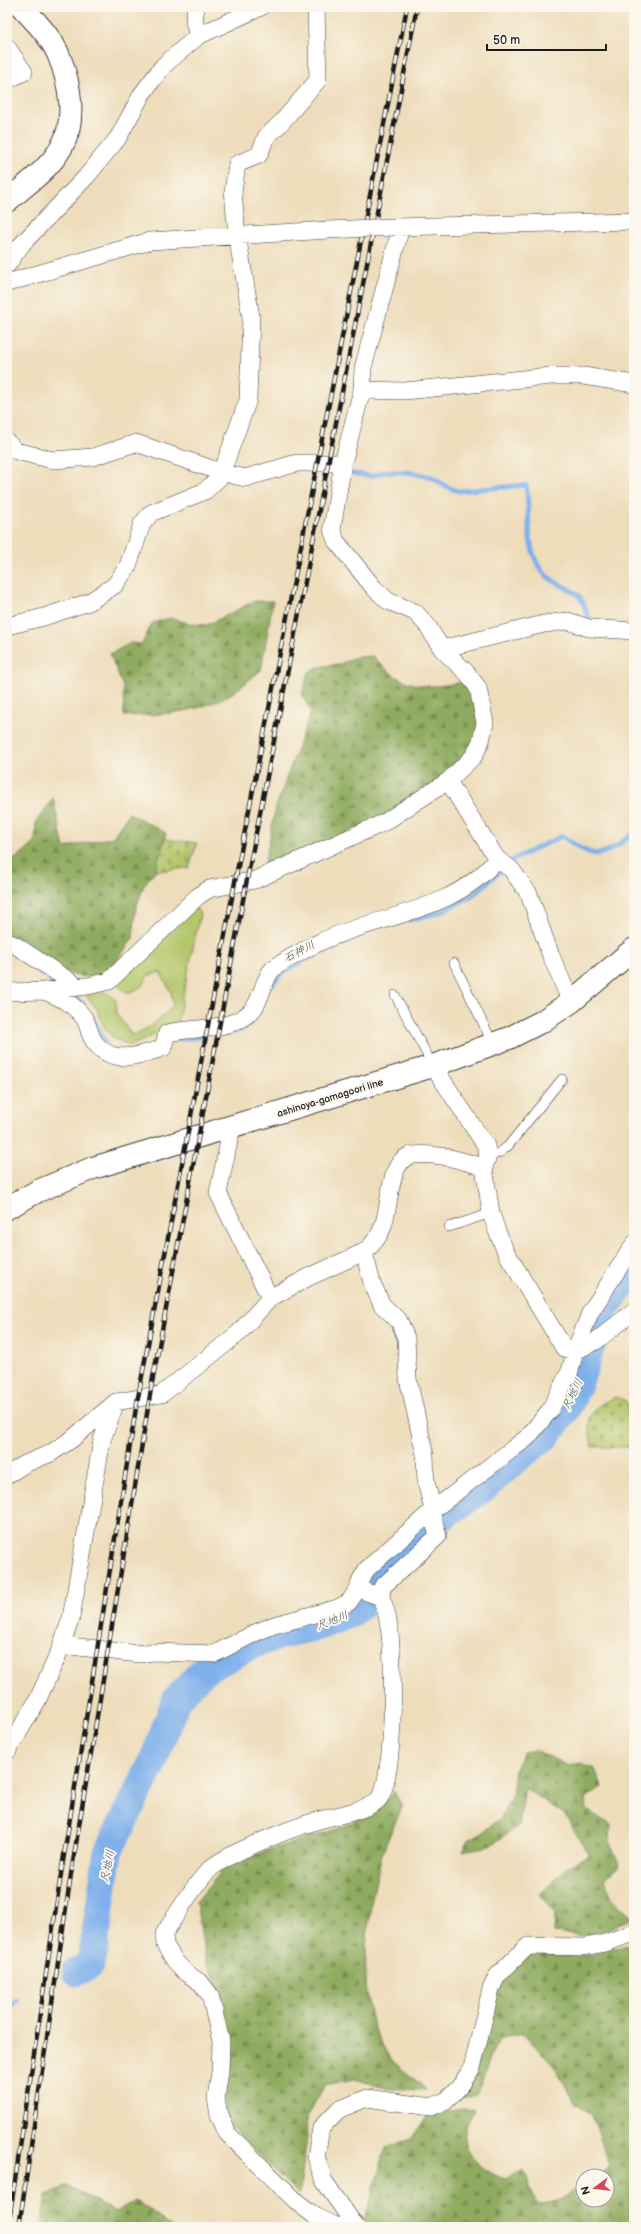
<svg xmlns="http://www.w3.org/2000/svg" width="641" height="2234" viewBox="0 0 641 2234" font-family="'Balsamiq Sans','Klee One',sans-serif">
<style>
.grass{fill:#b4c66a;stroke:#687143}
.forest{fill:url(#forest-firs);stroke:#56643d}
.cemetery{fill:url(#cemetery-stones);stroke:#687143}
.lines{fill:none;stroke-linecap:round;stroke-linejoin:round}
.stream{stroke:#7fb0eb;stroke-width:5}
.river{stroke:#7fb0eb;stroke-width:29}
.service-casing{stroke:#3c3934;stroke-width:10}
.minor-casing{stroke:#3c3934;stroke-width:18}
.tertiary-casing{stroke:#3c3934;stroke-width:24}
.secondary-casing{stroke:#3c3934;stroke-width:24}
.service{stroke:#fff;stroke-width:9}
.minor{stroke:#fff;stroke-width:17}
.tertiary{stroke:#fff;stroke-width:22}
.secondary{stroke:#fff;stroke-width:22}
.rail-casing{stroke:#1c1c1c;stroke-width:4.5}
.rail{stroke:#fbf7ec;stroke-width:3;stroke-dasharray:9;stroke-linecap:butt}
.minor-bridge-casing{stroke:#3c3934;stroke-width:18;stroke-linecap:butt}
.minor-bridge{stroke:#fff;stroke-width:17}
.labels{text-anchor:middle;stroke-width:4;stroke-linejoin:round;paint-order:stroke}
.street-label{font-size:10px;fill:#1c1c1c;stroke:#fbf7ec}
.water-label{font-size:11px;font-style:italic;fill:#44576f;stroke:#fbf7ec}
</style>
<defs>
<pattern id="forest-firs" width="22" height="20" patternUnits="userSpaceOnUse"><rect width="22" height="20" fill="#8fab5e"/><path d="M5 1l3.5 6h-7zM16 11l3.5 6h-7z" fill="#748a4d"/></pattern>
<pattern id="cemetery-stones" width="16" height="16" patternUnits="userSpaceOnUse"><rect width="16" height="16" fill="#b4c66a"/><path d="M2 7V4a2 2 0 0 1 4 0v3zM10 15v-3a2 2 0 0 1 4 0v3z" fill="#9aaa5b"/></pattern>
</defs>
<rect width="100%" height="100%" fill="#fbf7ec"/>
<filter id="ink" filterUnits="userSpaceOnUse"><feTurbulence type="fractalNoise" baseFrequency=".025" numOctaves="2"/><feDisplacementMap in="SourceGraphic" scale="8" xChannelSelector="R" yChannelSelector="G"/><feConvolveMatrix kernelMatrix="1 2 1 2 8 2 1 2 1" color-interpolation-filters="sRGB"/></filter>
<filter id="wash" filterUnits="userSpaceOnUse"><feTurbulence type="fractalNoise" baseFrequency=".012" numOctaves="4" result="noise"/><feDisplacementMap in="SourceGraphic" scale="16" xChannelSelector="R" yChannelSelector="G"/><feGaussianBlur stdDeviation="0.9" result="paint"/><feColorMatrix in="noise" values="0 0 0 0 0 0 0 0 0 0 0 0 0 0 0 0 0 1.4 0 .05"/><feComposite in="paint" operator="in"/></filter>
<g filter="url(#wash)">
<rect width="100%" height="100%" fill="#edb"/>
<!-- grass -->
<path class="grass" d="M195 907 200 914 177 1024 131 1046 113 1038 104 1027 97 1009 83 991C97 990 105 990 116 1000V1013L132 1035C150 1029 161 1019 173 1005L171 992 160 972 147 976 144 985 132 992H125L117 984Z"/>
<!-- forest -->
<path class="forest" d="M255 601H273L261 670C251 678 241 688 229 695 197 713 161 715 124 716L123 687 110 654 131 643 142 644 152 623 171 618 191 624 207 625Z
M373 656C400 688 425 690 463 682L472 690 480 721 475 742 443 779 383 816 263 871 276 807 311 711 302 695 309 672 318 667 340 664 356 657Z
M53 798 64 848 113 837 129 813 166 833 155 871 144 885 136 908 133 938 108 974C99 975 88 978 79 976 51 972 36 938 7 936V862L16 858 35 843 36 822Z
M536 1750 568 1766 581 1763 595 1769 602 1787 586 1797 587 1810 611 1825 610 1843 620 1866 604 1879 613 1900 633 1918 614 1927 587 1936 554 1933 555 1914 540 1894 566 1868 589 1854 564 1814 525 1788 519 1825 490 1846 462 1851 468 1840 483 1832 501 1817 512 1795 515 1769 523 1752Z
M394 1791 402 1807C396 1822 388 1837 383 1852 367 1908 350 2012 392 2060 402 2071 416 2078 426 2090L393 2089 354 2079 325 2085 306 2118 307 2138 299 2195 228 2124 224 2097 231 2065 228 2028 220 1988 206 1964 196 1902 225 1867 268 1850 341 1828 378 1810Z
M634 1943V2227H367L364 2223 386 2147 411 2139 427 2117 449 2111 474 2108C471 2116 466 2125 465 2132 463 2157 485 2172 505 2179L524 2170 537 2205 558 2201 583 2184V2200H607V2176H596L610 2167 592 2115 575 2102 554 2066 523 2033C517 2035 509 2035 504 2037 491 2044 484 2081 476 2095L459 2100 473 2078 503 1977 525 1957 537 1952 585 1956Z
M67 2186 115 2212 136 2201 173 2227H42L45 2196Z"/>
<!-- cemetery -->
<path class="cemetery" d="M165 839 197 843 189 868 155 871Z
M615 1397 625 1400 634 1415V1447H592C587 1418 586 1410 615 1397Z"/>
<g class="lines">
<!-- stream -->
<path class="stream" d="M350 473 372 476 384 472H407L432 477 445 486 458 491 526 485C531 513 524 547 542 571 551 583 567 586 578 595 587 602 583 617 594 622
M410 920 440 912 472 896 514 859 562 836C597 861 600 859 634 833
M40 971 59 985
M273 984 281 973 328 947
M69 992 83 1004
M95 1022 105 1042
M219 1034C234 1032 246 1030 255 1017
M179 1039 201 1037
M7 2045 11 2006 17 2000"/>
<!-- river -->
<path class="river" d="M76 1972 89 1966 93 1953 108 1852 152 1764 176 1700 203 1671 251 1645 289 1632 316 1627 350 1614 363 1603 370 1585 379 1573 394 1559 448 1512 481 1490 519 1457 546 1436 567 1408 578 1384 603 1310 634 1269"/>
</g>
</g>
<g filter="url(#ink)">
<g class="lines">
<!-- service casing -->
<g class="service-casing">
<path id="service" d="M454 963 493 1044
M395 995 433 1066
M488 1156 499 1153 508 1146 562 1079
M449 1227 491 1213"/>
</g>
<!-- minor casing -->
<g class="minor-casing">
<path id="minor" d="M196 7 194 21 198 36
M7 47 24 72 7 80
M395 227 634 221
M401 227 363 368 362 390 343 463 332 529 336 541 374 588 388 601 415 612 427 625 442 649 467 673 478 688 485 723 481 741 474 756 448 781 497 859 511 869 529 894 551 956 571 1002
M7 265 22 244 86 177 118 138 142 94 163 66 198 36 261 7
M7 283 150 241 328 230
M362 390 405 391 551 376H583L634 384
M7 442 16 451 53 460 93 457 136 443 221 472 245 478 297 463H343
M7 626 44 617 89 602 115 585 128 566 142 524 151 513 205 491 220 477 248 400 251 317 237 235 233 192 237 164 259 155 266 137 281 123 318 80 316 7
M442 649 544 624 568 621 589 628 634 631
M7 942 15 945 77 986
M44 991C60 997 74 1004 84 1018 88 1024 89 1032 92 1038 109 1067 137 1056 163 1048L167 1033C190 1028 225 1030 244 1017 262 1006 260 987 271 971 275 965 312 946 320 942 380 914 453 913 497 859
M7 992 44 991 88 986 109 981 197 897 209 889 255 880 385 822 448 781
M433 1066 486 1146 488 1156 484 1167 491 1213 497 1231 506 1252 564 1348 575 1351 596 1341 634 1311
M232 1127 218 1193 270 1298
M364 1252 372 1283 382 1305 399 1321 406 1338 408 1379 425 1455 426 1482 433 1510
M7 1475 25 1464 51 1453 72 1439 116 1402 162 1394 239 1333 270 1298 309 1277 364 1252C370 1247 377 1240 381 1231 392 1209 386 1159 413 1155 437 1152 462 1161 484 1167
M381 1597 382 1587 438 1536 431 1511
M62 1645 139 1654 153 1652 214 1654 255 1633 274 1625 338 1608 349 1602 358 1589
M7 1752 37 1701 58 1655 71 1618 102 1440 116 1402
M338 2227 315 2216 298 2203 227 2133 219 2115 216 2098 220 2072 221 2041 210 1995 201 1983 186 1973 175 1961 165 1945 164 1934C176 1915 193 1886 209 1870 225 1854 292 1828 316 1821 332 1816 367 1811 378 1800 396 1781 394 1655 389 1627 388 1617 385 1607 381 1597L358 1589 361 1579 367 1569 433 1510 528 1437 550 1410 570 1371 575 1351 590 1313 634 1244
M356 2227 324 2181 316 2157 321 2128 338 2110 367 2098 431 2107 446 2101 461 2085 472 2068 491 1989 497 1976 528 1946 584 1947 605 1943 634 1933"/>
</g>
<!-- tertiary casing -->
<g class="tertiary-casing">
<path id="tertiary" d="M7 201C26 185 49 169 61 148 77 121 70 83 59 56 52 38 35 21 22 7"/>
</g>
<!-- secondary casing -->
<g class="secondary-casing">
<path id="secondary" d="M7 1208 38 1191 93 1168 433 1066 509 1038 541 1022 571 1002 634 949"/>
</g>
<!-- service -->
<use href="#service" class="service"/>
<!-- minor -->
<use href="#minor" class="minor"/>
<!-- tertiary -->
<use href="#tertiary" class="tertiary"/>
<!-- secondary -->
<use href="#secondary" class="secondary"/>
<!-- rail casing -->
<g class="rail-casing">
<path id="rail" d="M8 2227 61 1874 136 1408 237 871 407 7
M19 2227 71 1874 152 1383 243 900 417 7"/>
</g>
<!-- rail -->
<use href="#rail" class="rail"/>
<!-- minor-bridge casing -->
<g class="minor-bridge-casing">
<path id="minor-bridge" d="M328 230 395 227"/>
</g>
<!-- minor-bridge -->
<use href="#minor-bridge" class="minor-bridge"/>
</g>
</g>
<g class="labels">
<!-- street labels -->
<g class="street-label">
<text transform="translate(330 1097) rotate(-17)" y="4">ashinoya-gamagoori line</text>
</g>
<!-- water labels -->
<g class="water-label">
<text transform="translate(299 951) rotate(-28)" y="4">石神川</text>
<text transform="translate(572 1394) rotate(-65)" y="4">尺地川</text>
<text transform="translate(332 1620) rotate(-21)" y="4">尺地川</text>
<text transform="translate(107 1866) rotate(-78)" y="4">尺地川</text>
</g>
</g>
<!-- margin -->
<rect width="641" height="2234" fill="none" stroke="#fbf7ec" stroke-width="24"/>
<!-- north arrow -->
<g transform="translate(595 2188) rotate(255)"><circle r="19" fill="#fbf7ec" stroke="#a29f99"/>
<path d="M0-3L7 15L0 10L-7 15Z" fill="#d1495b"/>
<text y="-6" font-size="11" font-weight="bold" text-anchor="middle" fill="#1c1c1c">N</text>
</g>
<!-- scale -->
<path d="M487 44v6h119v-6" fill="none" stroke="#1c1c1c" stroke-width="2"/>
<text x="493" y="44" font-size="12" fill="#1c1c1c" stroke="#fbf7ec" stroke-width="3" paint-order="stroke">50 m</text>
</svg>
